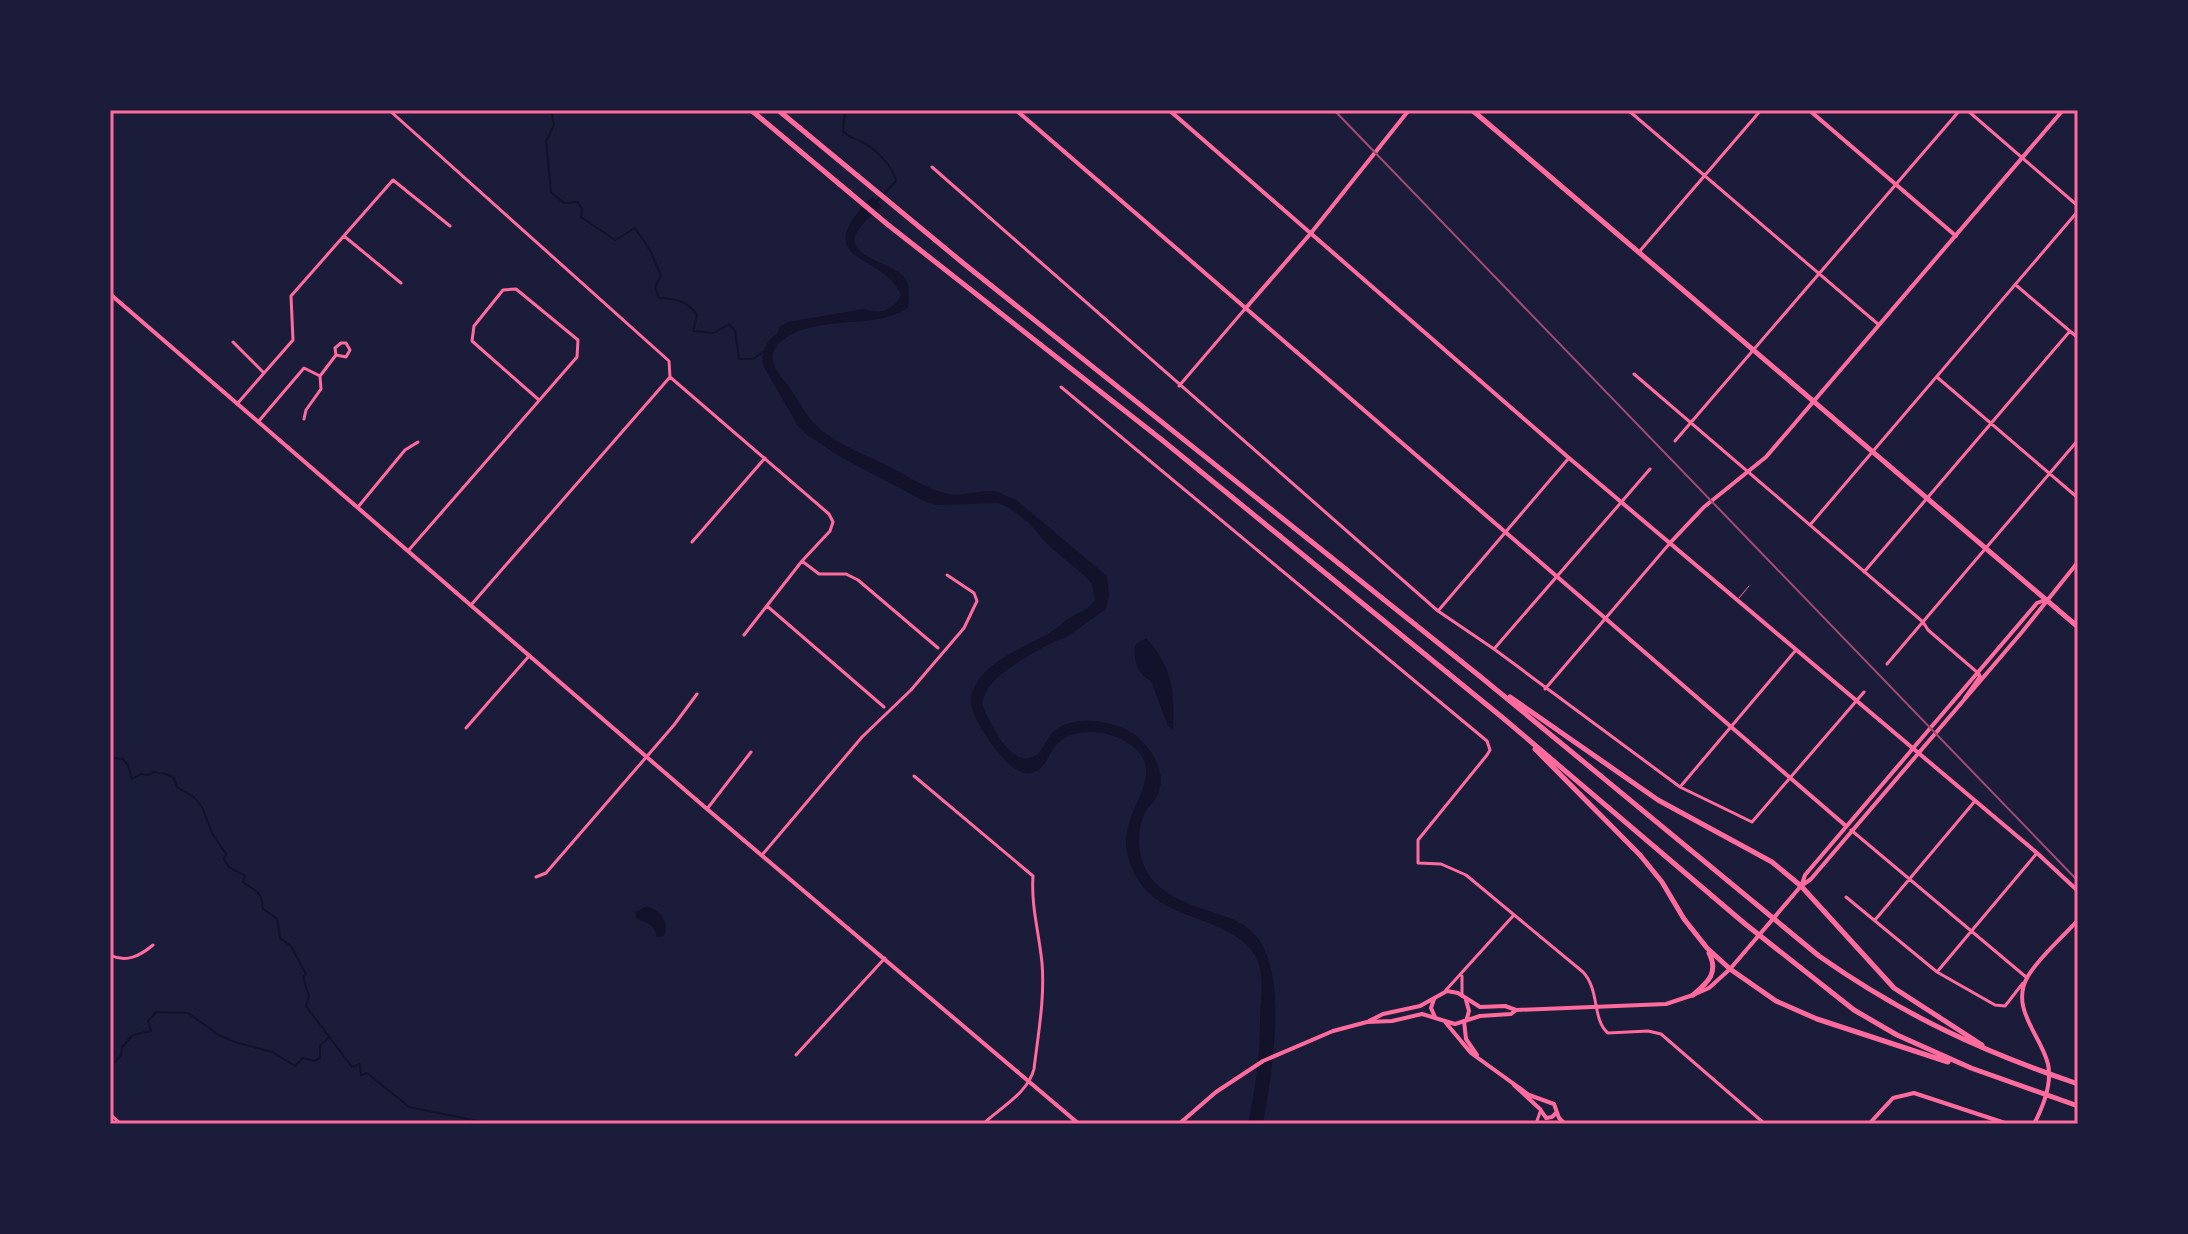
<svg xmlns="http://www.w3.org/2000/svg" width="2188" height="1234" viewBox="0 0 2188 1234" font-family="Quicksand,sans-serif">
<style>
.water{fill:#12122b}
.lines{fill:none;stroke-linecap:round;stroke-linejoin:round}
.stream{stroke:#12122b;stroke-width:2}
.service{stroke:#ff6b9d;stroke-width:1}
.minor{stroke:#ff6b9d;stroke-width:3}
.tertiary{stroke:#ff6b9d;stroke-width:4}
.secondary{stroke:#ff6b9d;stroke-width:4}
.primary{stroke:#ff6b9d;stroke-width:5}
.motorway{stroke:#ff6b9d;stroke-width:5}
.rail{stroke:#a44b75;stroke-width:2}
.neatline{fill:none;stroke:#ff6b9d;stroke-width:3}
</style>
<rect width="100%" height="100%" fill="#1b1b3a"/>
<!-- water -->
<path class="water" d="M872 197 882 206C875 213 865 220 859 229 839 256 892 262 904 277 911 286 909 297 908 308 871 332 816 312 780 342 765 356 776 372 787 384 798 398 805 416 819 428 839 446 865 454 888 466 908 476 927 490 949 494 965 497 984 488 998 492 1004 494 1008 498 1015 499L1107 576 1109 595 1106 609 1065 638C1053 639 1010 667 999 676 991 683 985 692 982 702 987 719 1008 763 1030 758 1043 755 1045 739 1054 731 1074 714 1115 720 1135 735 1153 749 1169 775 1156 798 1153 804 1147 807 1145 813 1137 829 1137 849 1144 866 1154 889 1177 900 1200 908 1217 914 1236 918 1250 930 1292 965 1271 1077 1263 1124H1248C1255 1090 1260 1057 1260 1022 1260 999 1267 973 1253 952 1240 934 1210 923 1190 916 1165 907 1143 895 1132 868 1129 860 1125 848 1126 839 1129 800 1173 766 1121 739 1103 730 1074 728 1058 743 1047 753 1046 775 1025 773 1006 771 968 716 971 698 978 660 1030 647 1057 628 1062 625 1066 619 1071 617 1082 611 1087 611 1095 600L1092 584 1087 578 1048 545 1029 523 1008 507 998 503 936 505 924 501 839 456 806 434 798 426 763 365C761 351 766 341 778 333L779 327 788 322 864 309C880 315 894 310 901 295 884 252 805 264 872 197Z
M1146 638C1172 667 1175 690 1173 729L1168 726 1151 681C1138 675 1133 660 1135 645Z
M647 906C660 911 670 921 664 936L657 937C655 925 647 923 637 919L635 912Z"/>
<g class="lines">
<!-- stream -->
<path class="stream" d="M548 110 552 114 554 125 546 141 551 192 564 203 578 202 582 209 581 217 615 240 635 228 651 252 661 276 655 287 659 298C675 299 687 300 697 315L693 331 714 333 729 324 735 331 739 359H753L763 352
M845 110 843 131C849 138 852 137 860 141 874 147 893 166 896 181L875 203
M110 769 112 758 123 759 128 765 132 779 141 774 148 775 154 772 166 774 174 778 177 787 194 797 202 807 212 833 226 854 224 859 229 867 245 876 243 882C257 893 261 889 263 909L277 919 280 938 291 946 306 974 303 977 309 996 306 1006 352 1067 360 1064 361 1075 367 1073 409 1107 493 1124
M110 1062H115L121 1055 122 1047 133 1035 151 1031 148 1021 156 1012 188 1013 217 1034 235 1042 272 1052 295 1066 303 1058 314 1061 320 1058V1046L329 1037"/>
<!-- service -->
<path class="service" d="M1739 598 1749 586"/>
<!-- minor -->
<path class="minor" d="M389 110 669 361 670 377
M1628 110 1879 325
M1967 110 2078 206
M932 167 1438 611 1494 649 1680 787 1752 822 1864 692
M344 236 401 283
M1639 252 1761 110
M2017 286 2078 338
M233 342 264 373
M1634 374 1923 622 1928 630 1978 673
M670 377 829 514 833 522 830 531 802 561 744 635
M1938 378 2078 498
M1179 386 1244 310
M1061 387 1487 741 1490 750 1487 755 1418 840V863L1441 864 1466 875 1583 972C1600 990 1592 1020 1608 1033L1648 1031 1661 1034 1765 1124
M237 404 293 340 291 296 393 180 450 226
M304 419 306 410 321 389 320 376 336 355 335 348 341 343H346L350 350 346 357 336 355
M258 422 304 368 320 376
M1675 441 1960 110
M358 507 405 450 418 442
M1810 525 2078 211
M692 542 765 458
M408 551 577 357 578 340 516 289 503 290 474 326 472 341 539 400
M802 561 819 574H846L858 580 938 648
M1864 572 2070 331
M471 605 670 377
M767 606 884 707
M1438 611 1568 459
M1494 649 1650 469
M1887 664 2078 440
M1545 689 1670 543
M466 728 529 656
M914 776 1033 876C1031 907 1039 932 1042 963 1045 998 1038 1035 1034 1069 1028 1093 1000 1108 983 1124
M1680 787 1796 650
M707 809 751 752
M1851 830 2026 977
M762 855 862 737 911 690 964 628 977 601 974 593 947 575
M536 877 546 873 674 725 697 694
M1846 897 1937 972 1995 1005 2005 1006 2023 983
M1875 920 1975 801
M110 955C126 963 140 956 153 945
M1937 972 2037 853
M1462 976V996
M1446 990 1513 916
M796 1055 885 958
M110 1114 121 1124
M1536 1124 1540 1112"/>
<!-- tertiary -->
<path class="tertiary" d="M1016 110 1846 826
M1169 110 1569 458 2037 853 2078 891
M1809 110 1956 236
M110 294 707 809 1079 1124
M1245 309 1311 233 1409 110
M1670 543 1704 507 1766 457 2063 110
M1464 1021 1466 1039 1477 1055
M1446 1023 1471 1053 1529 1095 1554 1104 1559 1118 1565 1124
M1514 1085 1540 1109
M1540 1109 1546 1118 1552 1117 1556 1113
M1869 1124 1893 1098 1914 1093 2008 1124
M2034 1124C2043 1107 2052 1083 2048 1064 2041 1035 2009 1008 2028 976 2040 956 2062 938 2078 920"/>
<!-- secondary -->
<path class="secondary" d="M1965 698 1980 677 1978 673
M1802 884 1805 875 2037 603 2045 600
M1434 999 1431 1008 1435 1017
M1466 1000 1469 1011 1467 1018
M1369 1021 1383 1014 1420 1006 1447 991 1458 993 1480 1007 1505 1006 1516 1010
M1179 1124 1216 1092 1263 1061 1333 1031 1367 1022 1392 1021 1422 1014 1455 1024 1480 1016 1511 1014 1516 1010 1666 1004 1693 995 1709 988 1730 969 1801 886 1811 879 2022 632 2078 562"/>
<!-- primary -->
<path class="primary" d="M1472 110 2078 627"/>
<!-- motorway -->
<path class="motorway" d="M751 110 887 224 1162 440 1503 718 1744 923 1854 1010 1897 1035 1971 1068 2078 1106
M778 110 963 263 1482 678 1819 956C1903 1015 1981 1051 2078 1084
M1510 697 1658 800 1772 862 1801 886 1894 988 1982 1045
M1535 749 1640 855 1662 882 1684 919 1707 948 1730 969 1776 1001 1817 1019 1948 1062
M1693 995C1708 982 1719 973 1709 953"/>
<!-- rail -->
<path class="rail" d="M1334 110 2078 881"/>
</g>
<!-- border -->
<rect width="2188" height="1234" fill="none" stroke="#1b1b3a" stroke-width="224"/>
<rect x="112" y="112" width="1964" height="1010" class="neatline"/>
</svg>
